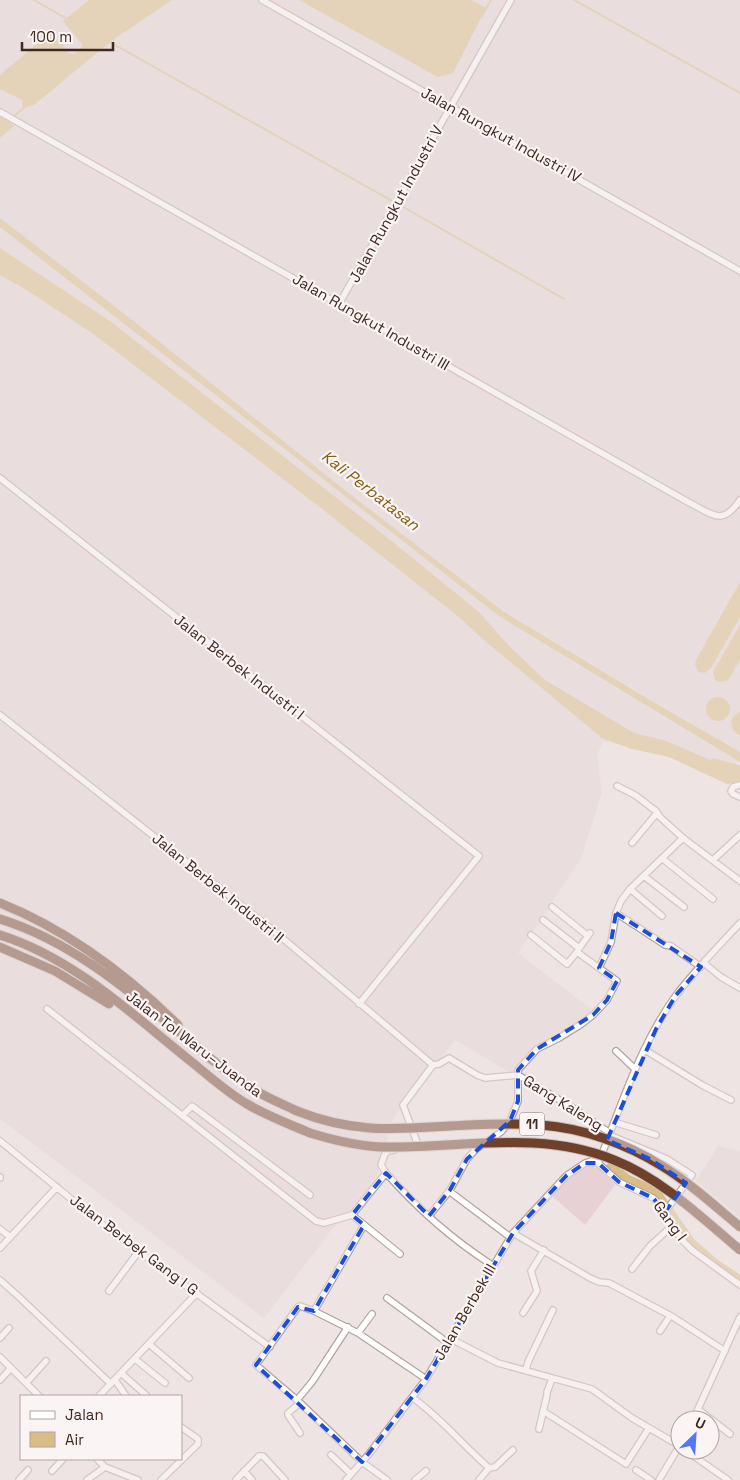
<svg xmlns="http://www.w3.org/2000/svg" width="740" height="1480" viewBox="0 0 740 1480" font-family="'Space Grotesk',sans-serif">
<style>
.built{fill:#e2d5d4}
.green{fill:#e1bac1}
.water{fill:#d8be86}
.lines{fill:none;stroke-linecap:round;stroke-linejoin:round}
.stream{stroke:#d8be86;stroke-width:2}
.river{stroke:#d8be86;stroke-width:11}
.minor-casing{stroke:#b3a4a1;stroke-width:8}
.highway-casing{stroke:#cac3c1;stroke-width:11}
.minor{stroke:#fff;stroke-width:5.5}
.highway{stroke:#70412a;stroke-width:9}
.highway-bridge-casing{stroke:#cac3c1;stroke-width:11;stroke-linecap:butt}
.highway-bridge{stroke:#70412a;stroke-width:9}
.marked{fill:none;stroke:#1d4ed8;stroke-width:4;stroke-dasharray:10 6;stroke-linejoin:round}
.labels{text-anchor:middle;stroke-width:4.5;stroke-linejoin:round;paint-order:stroke}
.shield{fill:#faf4f4;stroke:#786660;stroke-width:1}
.shield-label{font-size:14px;font-weight:bold;fill:#412920}
.street-label{font-size:15px;fill:#412920;stroke:#faf4f4}
.water-label{font-size:16px;font-style:italic;fill:#836215;stroke:#faf4f4}
</style>
<rect width="100%" height="100%" fill="#eee4e3"/>
<!-- built -->
<path class="built" d="M0 0H740V759L732 769 603 741 597 755 602 792 581 859 518 953 592 1010 573 1029 541 1043 513 1074 455 1040 393 1118 374 1186 340 1219 264 1318 0 1119Z
M718 1146 740 1151V1217L696 1181Z"/>
<!-- green -->
<path class="green" d="M590 1164 596 1166 615 1185 585 1225 552 1196 575 1170Z"/>
<!-- water -->
<path class="water" d="M89 0H172L110 42 34 105 23 108 22 100 0 89V75L52 31 69 53 74 54 82 47V44L63 21Z
M299 0H471L486 8 453 73 438 77Z
M4 116 14 126 0 138V117Z
M0 218 131 319 347 492 504 612 653 702 740 752V762L499 616 0 227Z
M0 248 110 321 384 535 479 612 509 646 545 680 634 733 666 741 738 772 740 770V782L727 784 669 757 632 749 602 738 485 641 459 617 317 505 92 333 25 289 0 275Z
M740 582V617L711 668 705 673 699 672 695 665 696 660Z
M740 625V660L728 680 720 682 715 680 713 672Z
M706 709a12 12 0 1 1 24 0a12 12 0 1 1-24 0Z
M740 712V735C733 732 730 726 732 718Z"/>
<g class="lines">
<!-- stream -->
<path class="stream" d="M34 0 67 19
M574 0 740 93
M481 17 491 0
M108 41 394 202
M6 122 24 108
M398 204 564 299"/>
<!-- river -->
<path class="river" d="M714 764 740 771
M611 1168 627 1180 655 1192 690 1243 714 1264 740 1281"/>
<!-- minor casing -->
<g class="minor-casing">
<path id="minor" d="M262 0 740 271
M0 112 688 502C712 514 722 527 740 500
M339 304 511 0
M0 478 479 856 359 1004
M0 715 274 931 433 1065
M740 785 733 787 731 791 733 794 740 797
M617 786 635 795 656 811 660 817 683 838 740 881
M632 843 657 813
M663 859 713 899
M713 860 740 835
M644 876 684 907
M630 889 662 916
M552 907 588 936
M616 913 665 945 671 946 701 967
M543 920 579 948
M531 935 567 964 577 952 599 968
M578 950 590 933
M704 963 721 977 740 988
M47 1009 316 1221 324 1223 352 1215
M645 1050 702 1085 731 1100
M616 1051 635 1069
M433 1065 439 1064 449 1058 477 1075 485 1078 518 1075 576 1110 610 1133
M183 1115 192 1106 310 1195
M614 1122 656 1135
M609 1135 667 1159 692 1175 665 1212
M0 1141 108 1229 270 1347
M418 1148V1145L403 1105 433 1065
M394 1150 388 1151 385 1154 381 1165 386 1173C416 1207 453 1240 492 1265
M600 1159C622 1103 641 1043 677 994 696 969 719 946 740 923
M0 1178V1177
M449 1191 510 1237
M352 1215 400 1254
M352 1215 386 1173
M429 1216 450 1190 467 1159 476 1149 501 1132 510 1121 518 1101V1070L537 1049 559 1038 580 1025 593 1015 607 1000 617 981 599 968 611 942 616 913 621 901 630 889 683 838
M0 1229 10 1237
M513 1233 590 1278 599 1282 609 1283 673 1317 725 1351
M0 1248 57 1187
M632 1269 650 1246 673 1225
M0 1280 18 1296 111 1384
M109 1291 139 1251
M387 1298 448 1343
M314 1311 358 1333 426 1379
M523 1313 537 1291 531 1271 544 1250
M348 1327 312 1382 297 1400 362 1462 387 1480
M660 1331 670 1316
M358 1333 372 1314
M0 1338 9 1328
M451 1339 498 1363 592 1389 632 1418 680 1446
M149 1344 189 1378
M0 1357 39 1396
M135 1359 165 1383
M526 1370 528 1362 553 1310
M121 1373 147 1396
M0 1380 11 1368
M115 1380 126 1396
M27 1382 46 1361
M99 1396 197 1293
M413 1398C441 1418 463 1445 489 1468L495 1467 513 1450
M297 1400 256 1365 298 1307 300 1306 314 1311 364 1225
M300 1403 288 1413V1415L300 1433
M699 1410 730 1434
M543 1411 626 1464 649 1428
M693 1420 740 1317
M539 1429 547 1395V1392L552 1379
M685 1450 728 1480
M331 1455 351 1474
M97 1459 105 1467 138 1480
M636 1470 651 1480
M52 1471 63 1459
M244 1471 252 1480
M19 1480 28 1470
M87 1480 105 1467
M161 1480 198 1444V1439L181 1427
M236 1480 259 1456H263L285 1480
M346 1480 369 1454 426 1379 513 1233 566 1176 585 1163 591 1161 598 1163 619 1182 653 1198 659 1204 682 1240 692 1250 740 1285
M415 1480 426 1471
M479 1480 489 1468
M659 1480 680 1445"/>
</g>
<!-- highway casing -->
<g class="highway-casing">
<path id="highway" d="M0 903C67 930 127 975 178 1025
M0 919C71 941 128 990 184 1036 206 1055 228 1074 253 1089 267 1098 283 1104 297 1111
M0 935C74 958 134 1016 193 1063 210 1077 228 1093 247 1104 267 1116 289 1124 310 1133
M0 947 55 971 109 1004"/>
</g>
<!-- minor -->
<use href="#minor" class="minor"/>
<!-- highway -->
<use href="#highway" class="highway"/>
<!-- highway-bridge casing -->
<g class="highway-bridge-casing">
<path id="highway-bridge" d="M297 1111C359 1136 405 1128 469 1125 493 1124 517 1123 541 1125 583 1128 627 1144 662 1166 690 1183 715 1206 740 1227
M310 1133C333 1140 357 1146 381 1147 459 1149 538 1129 614 1160 662 1179 701 1217 740 1250"/>
</g>
<!-- highway-bridge -->
<use href="#highway-bridge" class="highway-bridge"/>
</g>
<!-- marked area -->
<path d="M0 0H740V1480H0ZM616 913 701 967 676 995 656 1029 607 1140 650 1159 686 1183 665 1212 653 1198 619 1182 598 1163H585L566 1176 513 1233 426 1379 362 1462 256 1365 298 1307 314 1311 364 1225 352 1215 386 1173 429 1216 450 1190 467 1159 510 1121 518 1101V1070L537 1049 593 1015 607 1000 617 981 599 968 611 942Z" fill="#eee4e3" fill-opacity=".55" fill-rule="evenodd"/>
<path class="marked" d="M616 913 701 967 676 995 656 1029 607 1140 650 1159 686 1183 665 1212 653 1198 619 1182 598 1163H585L566 1176 513 1233 426 1379 362 1462 256 1365 298 1307 314 1311 364 1225 352 1215 386 1173 429 1216 450 1190 467 1159 510 1121 518 1101V1070L537 1049 593 1015 607 1000 617 981 599 968 611 942Z"/>
<g class="labels">
<!-- shield labels -->
<rect class="shield" x="519.5" y="1112.5" width="25" height="23" rx="4"/>
<g class="shield-label">
<text x="532" y="1129">11</text>
</g>
<!-- street labels -->
<g class="street-label">
<text transform="translate(501 135) rotate(29)" y="5">Jalan Rungkut Industri IV</text>
<text transform="translate(396 204) rotate(-61)" y="5">Jalan Rungkut Industri V</text>
<text transform="translate(371 322) rotate(30)" y="5">Jalan Rungkut Industri III</text>
<text transform="translate(239 667) rotate(38)" y="5">Jalan Berbek Industri I</text>
<text transform="translate(218 888) rotate(39)" y="5">Jalan Berbek Industri II</text>
<text transform="translate(194 1044) rotate(37)" y="5">Jalan Tol Waru–Juanda</text>
<text transform="translate(563 1103) rotate(32)" y="5">Gang Kaleng</text>
<text transform="translate(670 1221) rotate(54)" y="5">Gang I</text>
<text transform="translate(134 1245) rotate(37)" y="5">Jalan Berbek Gang I G</text>
<text transform="translate(465 1312) rotate(-60)" y="5">Jalan Berbek III</text>
</g>
<!-- water labels -->
<g class="water-label">
<text transform="translate(371 490) rotate(38)" y="6">Kali Perbatasan</text>
</g>
</g>
<!-- legend -->
<rect x="20" y="1395" width="162" height="65" fill="#faf4f4" stroke="#b0a39f"/>
<rect x="30" y="1411" width="25" height="8" fill="#ffffff" stroke="#b0a39f"/>
<text x="65" y="1420" font-size="15" fill="#412920">Jalan</text>
<rect x="30" y="1432" width="25" height="15" fill="#d8be86" stroke="#b0a39f"/>
<text x="65" y="1445" font-size="15" fill="#412920">Air</text>
<!-- north arrow -->
<g transform="translate(695 1435) rotate(25)"><circle r="24" fill="#faf4f4" stroke="#b0a39f"/>
<path d="M0-4L9 19L0 12L-9 19Z" fill="#5177fe"/>
<text y="-8" font-size="14" font-weight="bold" text-anchor="middle" fill="#412920">U</text>
</g>
<!-- scale -->
<path d="M22 42v8h91v-8" fill="none" stroke="#412920" stroke-width="2.5"/>
<text x="30" y="42" font-size="15" fill="#412920" stroke="#faf4f4" stroke-width="4" paint-order="stroke">100 m</text>
</svg>
